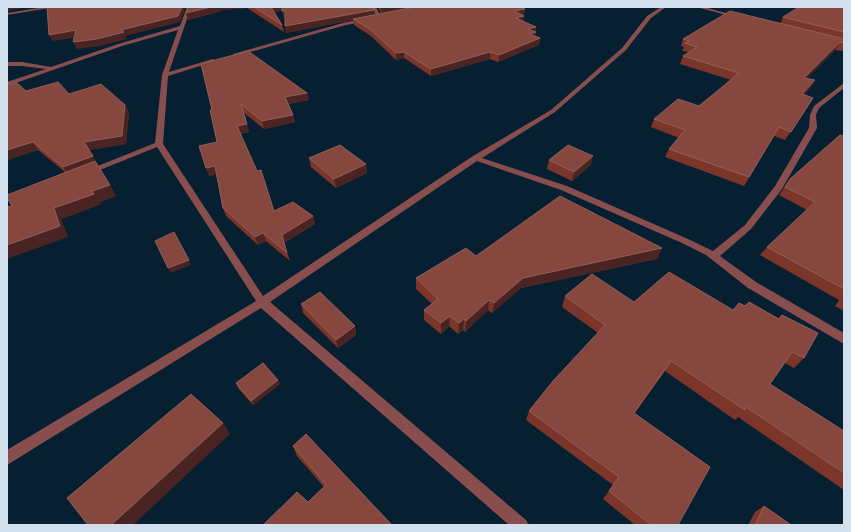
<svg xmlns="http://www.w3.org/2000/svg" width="851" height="532" viewBox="0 0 851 532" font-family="Roboto,sans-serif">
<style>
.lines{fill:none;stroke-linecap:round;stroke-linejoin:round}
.minor{fill:#874e4d;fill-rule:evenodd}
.wall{fill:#7c3529}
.shaded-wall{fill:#492423}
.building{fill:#85473e;stroke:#915f59}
</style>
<rect width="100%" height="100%" fill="#061f31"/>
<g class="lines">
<!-- minor -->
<path class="minor" d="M44 7H56L7 15V13Z
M187 7H191L169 72 213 59 216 61 168 76 163 144 263 296 473 156 551 110 622 48 647 16 661 7H666L651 18 626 50 555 112 482 158 567 186 688 239 713 251 745 225 775 186 809 128 810 115 814 106 844 83V88L819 108 816 115 817 128 782 189 751 229 720 256 756 282 844 333V344L748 288 706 255 682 243 561 190 477 161 270 302 526 520 529 525H509L261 308 7 465V450L256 301 157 147 90 174H87L83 172 155 143 162 75 178 30 122 46 7 86V82L46 69 22 66H7V62H22L51 67 118 44 180 26Z
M372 7H376L382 19H378Z
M696 7H704L740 17 738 18Z
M366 18 368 19V21L346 25 236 56 233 54 343 23Z"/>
</g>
<!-- wall -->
<path class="wall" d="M188 7H373L375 15 381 13 378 7H520L524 16 523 22 536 27 535 36 540 38 539 45 498 62 490 59 431 76 404 58 396 60 371 36 354 25 353 20 286 33 285 17 284 18 282 10 274 12 282 25 284 32 247 8 221 10V11L188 20 186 13Z
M844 7V49L842 51 835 50 807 78 810 88 804 95 813 98 785 140 774 136 744 186 665 157 669 149 679 138 651 127 654 119 699 106 731 80 680 64 683 56 689 52 682 51 684 47 681 46 683 39 780 24 783 17Z
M11 85 26 91 69 94 125 105 129 113 126 144 89 150 116 196 99 202 101 204 61 219 68 237 12 206 65 172 38 150 7 160Z
M307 93 309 100 288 104 293 115 295 122 264 129 243 112 249 132 240 134 274 211 313 216 315 224 284 243 290 261 266 241 258 245 226 216 223 208 216 174 209 176 206 168 217 142 212 110Z
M844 136V311L835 306 839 300 760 255 767 247 807 210 779 195 790 179Z
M309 158 366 164 367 173 336 188 311 167Z
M549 160 591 165 572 181 547 169Z
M662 248 657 259 521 288 492 313 488 310 465 332 463 330 458 334 449 326 441 334 424 320V310L432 304 416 289V278L476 256Z
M565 296 733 310 745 306 778 319 782 315 804 358 794 368 785 363 770 384 844 431V490L738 417 735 420 665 371 634 414 678 525H635L603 499 613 485 526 420 529 411 598 333 562 307Z
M301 304 355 326 356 335 338 348 303 313Z
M278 380 280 384 253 405 238 388 236 383Z
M293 446 392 525 308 502 324 487 297 456Z
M764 506 791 525H748L755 512Z"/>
<!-- shaded-wall -->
<path class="shaded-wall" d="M7 7H29L7 11Z
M182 7H186L180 22 126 36 127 39 100 46 77 49 73 42 121 30Z
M211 7H247V8L221 10V11L188 20 186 13Z
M271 7H283L284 10 272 13Z
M388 7H421L382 14 381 8Z
M525 9 524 16 514 11Z
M374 10 375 16 353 19V20L286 33 285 26Z
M282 11H285L286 17 284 18Z
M524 16 523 22 516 18Z
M536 27 535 39 528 41 527 29Z
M76 30 79 37 52 41 49 35Z
M540 38 539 45 498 62 499 55Z
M840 42 835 50 800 85 804 78Z
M404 52V58L396 60V53Z
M490 52V59L431 76V69Z
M815 80 810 88 798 102 802 94Z
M307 93 309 100 287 104 285 97Z
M125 105 129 113 126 144 89 150 84 142Z
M293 115 295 122 264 129 262 121Z
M247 124 249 132 239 134 237 126Z
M33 142 38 150 7 160V150Z
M93 156 97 164 68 175 63 167Z
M593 156 591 165 572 181 574 172Z
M366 164 367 173 336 188 334 179Z
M215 166 217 174 209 176 206 168Z
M110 185 116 196 99 202 92 191Z
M94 194 101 204 61 219 68 237 7 259V245L54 208Z
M313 216 315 224 284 243 282 235Z
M263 233 266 241 258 245 255 237Z
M662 248 657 259 521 288 492 313 494 303 523 278Z
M189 260 191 265 171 273 168 268Z
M489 300 488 310 465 332 466 321Z
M450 316 449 326 441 334V323Z
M464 319 463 330 458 334 459 323Z
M355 326 356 335 338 348 336 340Z
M278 380 280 384 253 405 251 401Z
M223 423 230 434 133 525H111Z"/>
<!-- building -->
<path class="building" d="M47 7H182L178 16 121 30 124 32 97 39 73 42 76 30 49 35Z
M188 7H211L186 13Z
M254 7H271L282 25Z
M282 7H373L374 10 285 26V11H282Z
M415 7H520L525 9 514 11 524 16 516 18 536 27 527 29 536 32 529 34 540 38 499 55 490 52 431 69 404 52 396 53 370 29 353 19Z
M799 7H844V32L783 17Z
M730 11 844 39V43L840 42 804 78 815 80 802 94 813 98 791 132 779 127 749 177 669 149 685 130 654 119 678 99 699 106 739 73 683 56 697 47 685 43 689 41 683 39Z
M248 51 307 93 285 97 293 115 262 121 241 104 247 124 237 126 257 171 261 170 274 211 293 202 313 216 282 235 287 253 263 233 255 237 223 208 215 166 206 168 199 146 217 142 210 110H212L201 64Z
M58 82 69 94 101 84 125 105 122 136 84 142 93 156 63 167 33 142 7 150V84L9 83 11 85 17 83 26 91Z
M840 135 844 136V289L767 247 815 202 785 187 790 179Z
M340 145 366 164 334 179 309 158Z
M568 145 593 156 574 172 549 160Z
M95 161 110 185 92 191 94 194 54 208 60 226 7 245V207L12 206 7 198V195Z
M560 196 662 248 523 278 494 303 489 300 466 321 464 319 459 323 450 316 441 323 424 310 438 299 416 278 466 248 476 256Z
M174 232 189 260 168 268 155 241Z
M669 272 733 310 739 303 745 306 749 302 779 319 782 315 818 333 804 358 792 352 770 384 844 431V473L746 407 745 410 671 361 634 413 710 467 678 525H651L609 491 619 477 529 411 553 381 605 325 565 296 592 274 634 302Z
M320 292 355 326 336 340 301 304Z
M263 363 278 380 251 401 236 383Z
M191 394 223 423 111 525H88L67 498Z
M306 434 392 525H263L297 492 308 502 326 485 293 446Z
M764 506 791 525H755Z"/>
<!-- border -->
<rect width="851" height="532" fill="none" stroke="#d1e0ec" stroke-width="16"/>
</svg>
